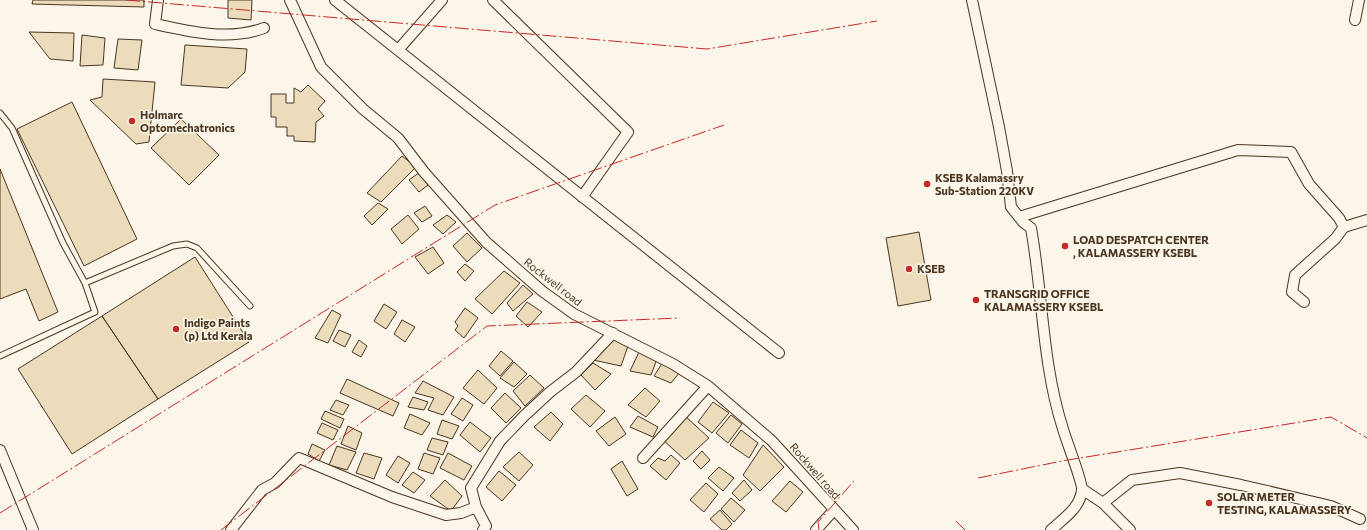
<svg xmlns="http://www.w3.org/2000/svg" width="1367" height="530" viewBox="0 0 1367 530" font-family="Commissioner,sans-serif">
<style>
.building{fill:#ecdcbc;stroke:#4a3520}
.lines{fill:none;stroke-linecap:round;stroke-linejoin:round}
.lane-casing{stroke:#4a3520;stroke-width:7}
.street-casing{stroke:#4a3520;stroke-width:12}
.lane{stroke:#fbf6e9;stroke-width:5}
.street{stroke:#fbf6e9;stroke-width:10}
.power{stroke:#c62828;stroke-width:1;stroke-dasharray:14 3 2 3;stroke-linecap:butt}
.poi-dot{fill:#c62828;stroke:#fbf6e9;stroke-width:1.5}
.labels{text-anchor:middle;stroke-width:3;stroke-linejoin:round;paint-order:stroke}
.poi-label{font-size:11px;font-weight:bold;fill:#4a3520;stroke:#fbf6e9;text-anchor:start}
.street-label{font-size:11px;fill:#4a3520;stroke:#fbf6e9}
</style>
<rect width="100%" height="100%" fill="#fbf6e9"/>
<!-- building -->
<path class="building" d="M33 0H144V7L32 4Z
M228 0H252L251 20 228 18Z
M29 32 74 33 73 61 50 59Z
M82 35 105 38 103 65 80 66Z
M118 39 142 40 138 70 114 68Z
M185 45 247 49 245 72 228 88 181 85Z
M103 79 155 82 149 142 136 144 90 100 102 97Z
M308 85 325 101 318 109 324 116 316 122 315 142 294 141V136H287V127H276V117H271V94H286V103H294V88L301 92Z
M72 102 137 239 84 266 17 129Z
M181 119 219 155 189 185 151 148Z
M402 156 416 167 381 202 367 193Z
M0 169 58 312 39 321 26 289 0 299Z
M420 172 428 185 419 192 409 180Z
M378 203 388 209 372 225 364 216Z
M425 206 432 216 422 222 414 213Z
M408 215 419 229 402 244 391 229Z
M447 215 456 222 443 234 433 225Z
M919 232 931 300 898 306 886 238Z
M467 233 482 248 467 262 453 246Z
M433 247 444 263 428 274 415 257Z
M195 257 249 342 158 399 102 316Z
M465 264 474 271 465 281 457 272Z
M504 271 520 283 492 314 475 299Z
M523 285 533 294 513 311 507 303Z
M527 302 542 312 528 327 516 316Z
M384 304 397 312 386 329 374 321Z
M465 308 478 318 464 338 455 330 458 326 455 322Z
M332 310 341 315 328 343 315 338Z
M102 316 158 399 72 454 18 369Z
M402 320 415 327 405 342 394 334Z
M339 330 351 335 345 347 333 341Z
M612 337 628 346 621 366 593 360Z
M359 340 367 346 361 357 352 352Z
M501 351 513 361 500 376 489 366Z
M639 352 657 359 651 375 630 371Z
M514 362 527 374 514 387 500 378Z
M663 362 680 372 671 383 654 376Z
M593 363 611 374 595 390 581 375Z
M478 370 497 388 484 404 463 388Z
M530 375 544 388 525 406 513 391Z
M347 379 399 403 393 416 340 393Z
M423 381 454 397 443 415 428 410 434 398 415 393Z
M645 388 660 401 646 417 628 405Z
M505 393 521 408 506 423 491 408Z
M586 395 605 411 590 427 571 409Z
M413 397 428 402 424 410 408 407Z
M462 398 473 405 463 421 451 414Z
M336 400 349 405 343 415 330 410Z
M713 402 729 413 712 433 698 422Z
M325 411 344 419 340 428 321 419Z
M551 412 563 424 550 441 534 427Z
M410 414 430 423 422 435 404 428Z
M731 415 742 424 728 443 716 433Z
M638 416 658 427 653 437 630 427Z
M685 416 709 438 685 460 663 440Z
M615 417 626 434 609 446 596 431Z
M442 420 459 426 452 439 437 434Z
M470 422 491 438 480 452 460 435Z
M322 423 338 430 333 440 317 433Z
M348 426 362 433 356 450 341 444Z
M741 430 758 443 749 458 730 445Z
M432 438 448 442 443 455 427 450Z
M312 444 325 450 319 461 308 454Z
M763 445 784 467 760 491 743 475Z
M337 446 356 452 347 470 329 465Z
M702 451 710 460 701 469 693 461Z
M519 452 533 465 519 481 503 467Z
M364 453 382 458 374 479 356 473Z
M424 453 440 458 433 474 418 469Z
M448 453 472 466 464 480 440 468Z
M671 455 680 463 666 480 650 466 658 458 665 461Z
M398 456 410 463 398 483 386 475Z
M622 461 638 489 627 496 611 469Z
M719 467 734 478 723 491 708 478Z
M499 471 516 485 502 501 486 487Z
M413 472 425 480 414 493 402 485Z
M445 480 462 496 451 511 430 496Z
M744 480 752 490 740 501 732 493Z
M790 481 803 492 786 512 772 501Z
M706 483 718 494 704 512 690 500Z
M731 498 745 510 734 522 721 509Z
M720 510 732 524 726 530H722L710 519Z"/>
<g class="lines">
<!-- lane casing -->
<g class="lane-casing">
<path id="lane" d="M0 113 12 128 63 243 85 283 173 246 187 244 197 248 250 306
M0 356 95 312 85 283"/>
</g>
<!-- street casing -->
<g class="street-casing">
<path id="street" d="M158 0 155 24C191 32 229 41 264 28
M290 0 321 67 363 109 398 138 424 172 486 242 542 291 574 314 673 364 708 386 772 441 853 530
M335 0 779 353
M493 0 628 132 582 197
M972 0 999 127 1007 171 1011 207 1023 222 1031 228C1043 295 1042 364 1063 429 1066 440 1083 483 1082 490 1080 508 1064 518 1051 530
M1355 20 1359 0
M398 50 442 0
M1019 217 1238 150 1291 152 1309 184 1339 218 1344 227 1335 239 1295 275 1292 292 1304 302
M1344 227 1367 220
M0 450 33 530
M643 458 708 386
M1082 489 1103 503 1132 480 1180 473 1241 485 1331 506 1360 519
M1103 503 1130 530
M231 530 262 490 275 483 299 458 392 497 446 515 461 513 476 507
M483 530 486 526 476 507 471 488 500 441 524 416 550 392 576 372 613 333
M816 530 834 510"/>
</g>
<!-- lane -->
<use href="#lane" class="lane"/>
<!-- street -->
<use href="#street" class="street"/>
<!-- power -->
<path class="power" d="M126 0 707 49 877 21
M978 478 1062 461 1331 417 1367 438
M0 513 495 205 724 125
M956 521 965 530
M221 530 487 326 680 318
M819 530 818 522 854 481"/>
</g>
<!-- markers -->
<g class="poi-dot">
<circle cx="132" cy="121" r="4"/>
<circle cx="927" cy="184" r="4"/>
<circle cx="1065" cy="246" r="4"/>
<circle cx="909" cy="269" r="4"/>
<circle cx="976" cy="300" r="4"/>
<circle cx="176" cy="329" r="4"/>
<circle cx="1209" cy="503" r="4"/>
</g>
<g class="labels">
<!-- poi labels -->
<g class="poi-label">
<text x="140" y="119">Holmarc<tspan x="140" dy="13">Optomechatronics</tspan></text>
<text x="935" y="182">KSEB Kalamassry<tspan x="935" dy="13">Sub-Station 220KV</tspan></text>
<text x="1073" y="244">LOAD DESPATCH CENTER<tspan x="1073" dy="13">, KALAMASSERY KSEBL</tspan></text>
<text x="917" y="273">KSEB</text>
<text x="984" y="298">TRANSGRID OFFICE<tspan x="984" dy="13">KALAMASSERY KSEBL</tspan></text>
<text x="184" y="327">Indigo Paints<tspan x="184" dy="13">(p) Ltd Kerala</tspan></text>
<text x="1217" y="501">SOLAR METER<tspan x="1217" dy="13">TESTING, KALAMASSERY</tspan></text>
</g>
<!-- street labels -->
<g class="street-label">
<text transform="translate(553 282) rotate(38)" y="4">Rockwell road</text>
<text transform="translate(815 471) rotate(49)" y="4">Rockwell road</text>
</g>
</g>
</svg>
